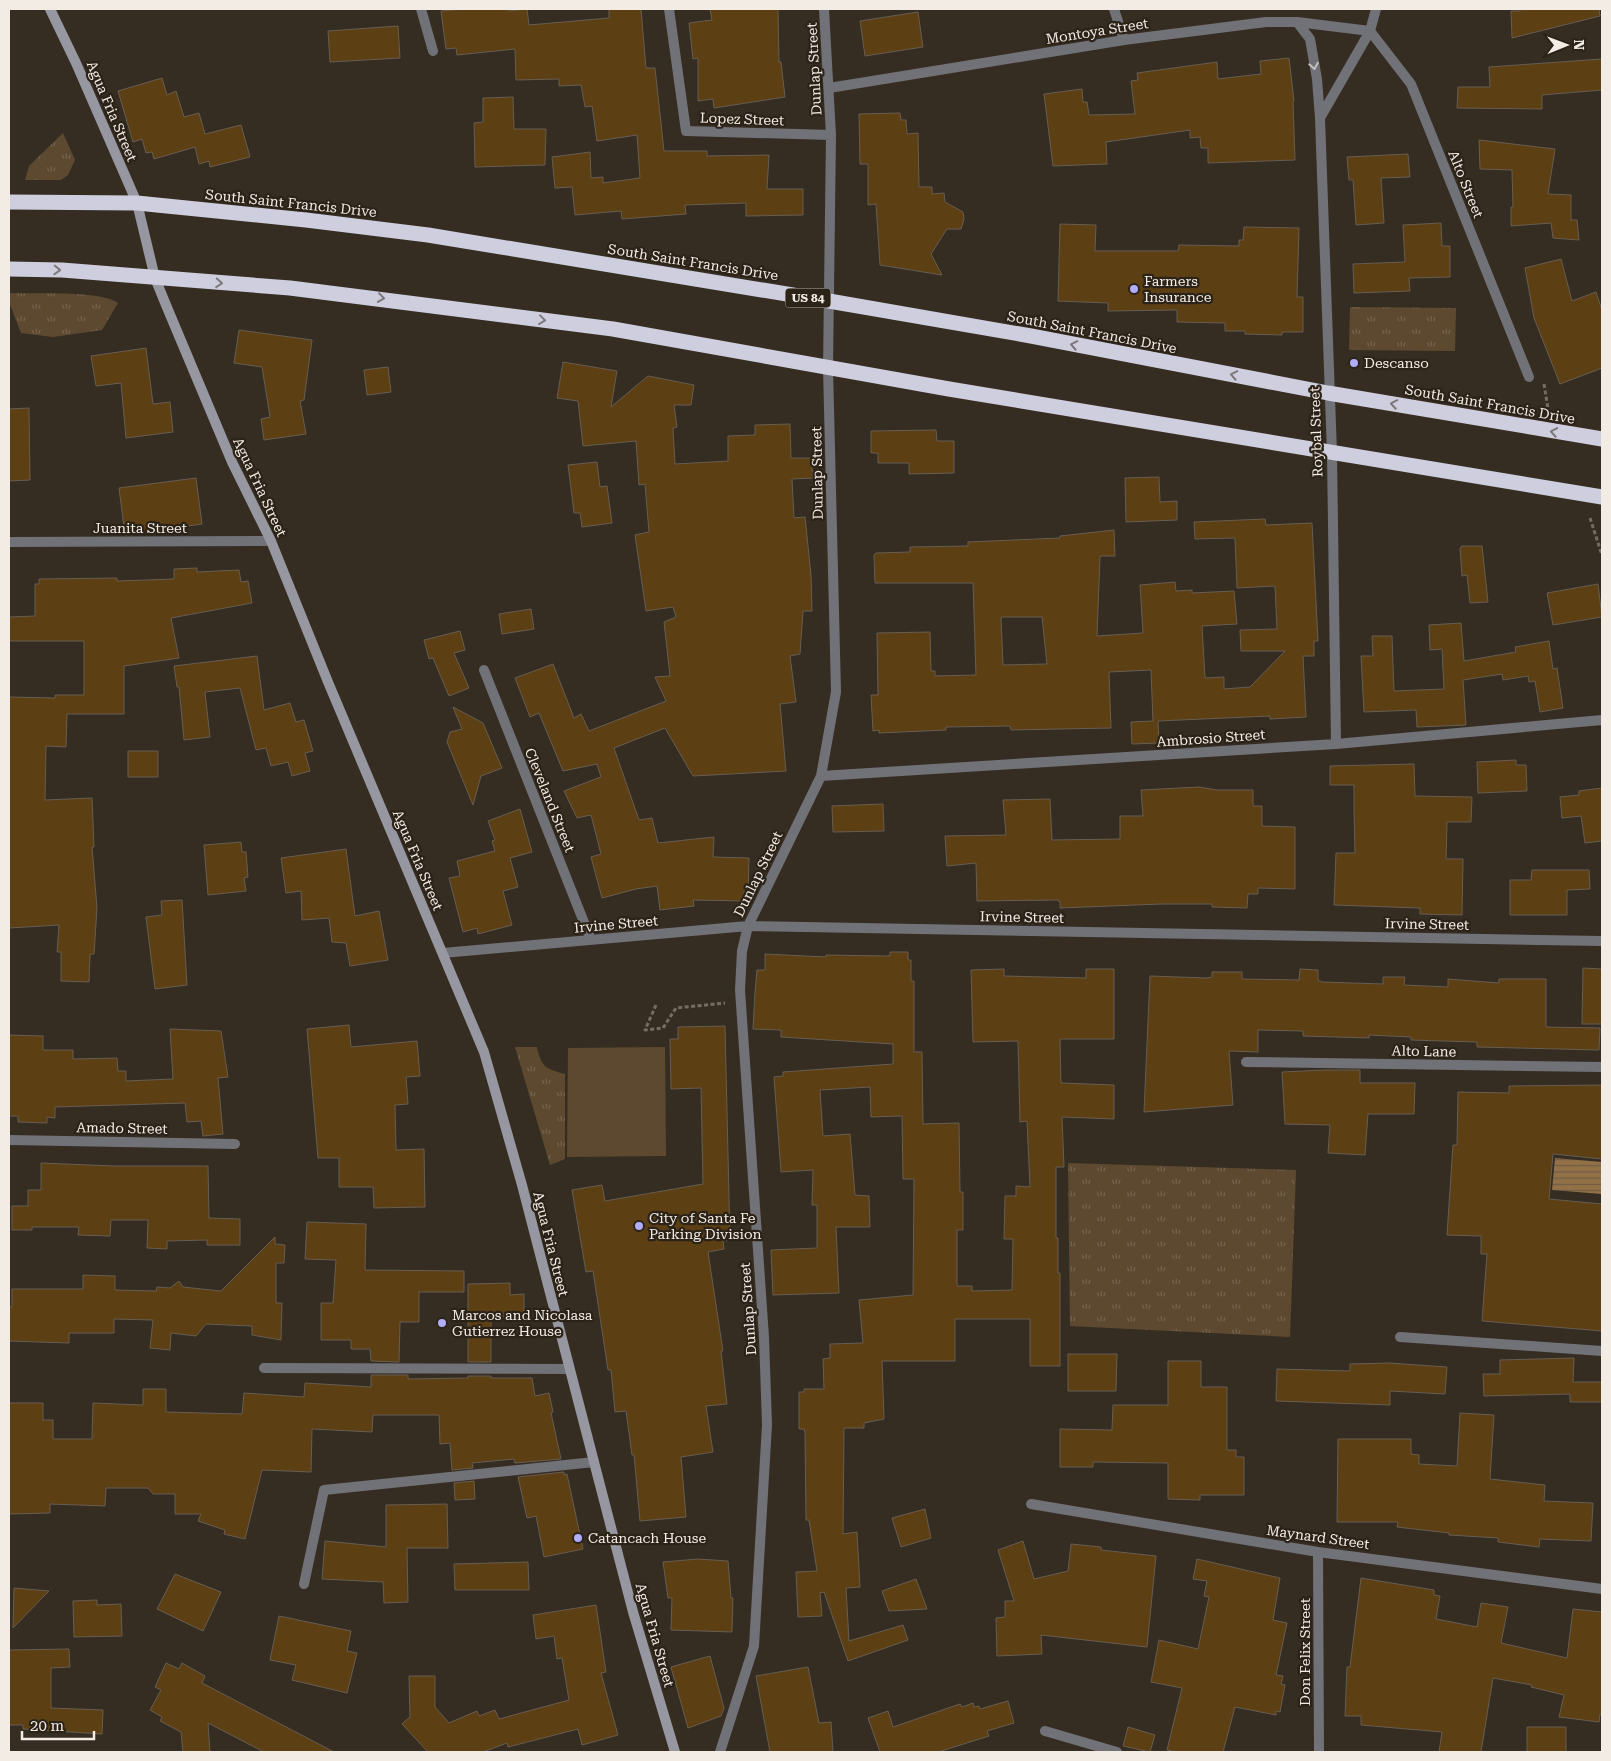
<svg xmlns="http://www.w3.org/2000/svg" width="1611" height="1761" viewBox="0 0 1611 1761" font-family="'Roboto Serif',serif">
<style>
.grass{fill:url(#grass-tufts)}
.park{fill:#5d4930}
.water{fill:url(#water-rules)}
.building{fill:#5d3f14;stroke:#675d51;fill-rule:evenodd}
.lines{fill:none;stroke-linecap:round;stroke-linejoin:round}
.path{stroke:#756d63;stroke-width:3;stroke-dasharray:4 2.5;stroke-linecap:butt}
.lane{stroke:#717178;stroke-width:10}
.street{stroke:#717178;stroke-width:10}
.secondary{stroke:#9797a1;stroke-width:10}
.highway{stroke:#cecede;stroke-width:15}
.oneway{stroke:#c5c1bf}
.oneway2{stroke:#7d787b}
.poi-dot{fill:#b2adf9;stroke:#2c2318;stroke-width:2}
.labels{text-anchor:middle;stroke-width:4.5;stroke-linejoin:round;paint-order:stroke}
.shield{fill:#2c2318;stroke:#b7b0a8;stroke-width:1}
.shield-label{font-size:12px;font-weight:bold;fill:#f2ece5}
.street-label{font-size:14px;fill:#f2ece5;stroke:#2c2318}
.poi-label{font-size:14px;fill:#f2ece5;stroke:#2c2318;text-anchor:start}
</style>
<defs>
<pattern id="grass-tufts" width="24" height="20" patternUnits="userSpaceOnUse" patternTransform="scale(1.25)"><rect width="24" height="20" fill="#5d4930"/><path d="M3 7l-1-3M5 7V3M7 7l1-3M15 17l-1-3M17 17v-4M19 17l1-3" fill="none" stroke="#75634e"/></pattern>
<pattern id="water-rules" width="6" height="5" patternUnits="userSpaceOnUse" patternTransform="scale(1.25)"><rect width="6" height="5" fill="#927147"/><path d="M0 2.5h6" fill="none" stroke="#715e46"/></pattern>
</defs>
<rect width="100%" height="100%" fill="#362d22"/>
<!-- grass -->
<path class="grass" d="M63 133 75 160 68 175 61 180H25L29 166Z
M9 293C33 294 101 290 118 303L102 330 53 337 21 333 9 302Z
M1350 307 1456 308 1455 351 1349 350Z
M515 1047H537C541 1067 546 1069 565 1074V1159L550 1165Z
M1068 1163 1296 1170 1290 1337 1070 1326Z"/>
<!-- park -->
<path class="park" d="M665 1047 666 1156 567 1157 568 1048Z"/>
<!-- water -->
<path class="water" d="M1555 1158 1602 1162V1194L1552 1190Z"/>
<!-- building -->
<path class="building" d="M464 9H508V11L527 9 529 25 609 18V9H641L646 68H655L664 151H707V156L769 155 767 189H803V215L746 216V203L685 205 686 214 622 219 621 211 575 215 572 187 555 188 552 157 590 152 591 178 603 177V183L640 178 637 135 597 141 592 106 585 107 581 85 559 86V79L516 80 515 49 457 55 456 48 446 49 441 11Z
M710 9H778L779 62H781L785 97 714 108 713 99 698 101V58L693 59 689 23 712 20Z
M1520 9H1599L1600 16 1512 38 1511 11H1520Z
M918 12 923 47 865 56 860 21Z
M398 26 400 58 330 62 328 31Z
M1289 58 1294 101 1293 102 1295 160 1208 163V148H1201L1200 137 1190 138V130L1106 142 1107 164 1053 166 1044 94 1082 89 1083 102H1087L1089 115 1135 114 1131 81 1138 80 1137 73 1217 62 1218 79 1261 74 1260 61Z
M1602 59V90L1542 95V109L1457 108 1458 87H1490L1489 67Z
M162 78 167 95 176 91 184 117 199 113 205 134 241 125 250 157 210 167 209 161 199 164 195 147 154 159 152 152 146 153 142 139 133 142 118 91Z
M513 97 514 129H546L545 165 475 167 474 123 483 122V98Z
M900 113 901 120H906L907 134 918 133 919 187H932V194L944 193 945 202 963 212 964 219 961 229H947L931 254 942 275 880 265 876 204 868 205V164H860L859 114Z
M1479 140 1555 149 1548 194 1571 195V220H1577L1579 240 1553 238 1551 223 1511 226V207H1513L1512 170 1480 169Z
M1408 154 1410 177 1381 178 1384 223 1356 225 1353 180H1349L1347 157Z
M1441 223 1442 246H1450V277L1409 278 1410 291 1354 293 1353 264 1405 262 1403 225Z
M1060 224 1096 225 1095 251H1178L1179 245 1239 246V240H1243L1244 227 1299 228 1297 297H1303V332H1282V335L1245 334V331H1225V323L1177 322V310L1108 311V303L1058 301Z
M1561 259 1572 301 1596 292 1602 310V368L1560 384 1534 318 1525 268Z
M239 330 312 340 304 400 300 401 306 434 264 440 261 419 270 417 262 367 234 363Z
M146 348 153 404 170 402 173 432 126 438 121 383 96 386 91 356Z
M563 362 617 371 611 407 648 376 694 385 691 405H674L677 427 673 428 675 464 728 461V436L755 435V425L790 424 791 458H811L813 478 792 479 794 518 805 517 811 575 812 611H803L800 654 790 656 796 702 780 704 786 771 693 776 665 728 614 748 639 820 652 818 658 843 714 837 713 857 749 858 748 892H744L745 901 693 900 694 906 660 910 657 886 636 889 602 898 591 857 601 854 591 815 577 818 564 791 601 777 597 764 563 771 539 713 530 717 515 678 553 664 574 718 581 714 589 731 666 701 655 677 670 676 664 622 676 617 673 607 646 611 635 535 649 532 645 484 639 485 636 441 583 446 578 401 557 398Z
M388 367 391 392 367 395 364 370Z
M29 408 30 480 9 481V409Z
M936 430 937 441H954V473L909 474V463H878V453H871V431Z
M597 462 600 487 607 486 612 523 582 527 580 513H574L568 465Z
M1159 477 1160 502 1177 501V520L1126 522 1125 478Z
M196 478 202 524 125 535 119 488Z
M1265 519 1266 525 1312 523 1318 641H1314V656H1303L1306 717 1270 719V716L1158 721 1159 743 1132 744 1131 722 1153 721 1151 670 1109 672 1111 728 1011 730 1010 726 946 727V730L879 733V730L873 731 871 695H878L877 633 930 632 931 671H935V676L976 675 973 583H875L874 555 876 553 910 552V547L968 546V542L1060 538V536L1114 530 1115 556H1100L1097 636 1143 633 1140 585 1175 582 1176 591 1192 590V593L1234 591 1237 624 1202 626 1205 678 1224 677V689L1250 687 1285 651H1241L1240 630 1277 629 1275 586 1237 588 1235 538 1195 539 1194 522ZM1001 617H1042L1047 664 1003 665Z
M1462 546H1482L1488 602 1470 603 1467 575 1462 576 1460 548Z
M197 568V572L239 570 241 582 248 581 252 603 171 618 179 658 124 666V714H67L66 747 46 746 45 800 92 798 94 847H92L97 908 94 954H90L89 982 61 981V952H57L59 925 9 928V697L55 698V695H84V641H9V617L35 616V584H39V579L117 578V581L174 579V569Z
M1598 584 1602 617 1553 625 1547 593Z
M531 609 534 629 502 634 499 614Z
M1461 623 1464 661 1516 652 1515 647 1549 641 1553 669 1557 668 1563 708 1540 712 1535 681 1529 682 1528 676 1503 680 1502 674 1463 680 1466 725 1417 727 1416 710 1364 712 1361 656H1373L1372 636H1392L1394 691 1444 689 1442 649 1430 650 1429 625Z
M460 631 465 650 454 653 469 688 449 696 433 658 429 659 424 640Z
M257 656 264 710 290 703 296 722 304 720 313 751 305 753 310 771 292 776 288 762 271 766 266 748 256 750 240 688 205 692 210 737 184 740 179 687H177L174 666Z
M453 707 483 723 502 768 481 776 473 805 447 742 450 732 462 729Z
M128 751H158V777H128Z
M1516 760V765H1526L1527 791 1478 793 1477 762Z
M1414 764 1415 796 1472 797 1471 822H1447L1446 859H1463L1462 915 1420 914V908L1334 905 1336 853H1355L1354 810V785H1330V766Z
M1199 787 1217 790H1253V806H1262V826L1295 827V889L1258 888V894H1248L1247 908 1212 907V904H1161L1060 908V902L1057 900 977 901 976 863 947 866 945 836 1006 835 1003 800 1050 799 1052 840 1120 839V816H1143L1141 790Z
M1602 788V841L1585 843 1581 816 1562 818 1560 797 1579 795V791Z
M883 804 884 831 833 832 832 806Z
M520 809 532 852 510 858 518 887 503 891 512 925 478 934 477 928 463 932 449 878 460 876 457 861 495 851 492 841 495 840 488 821Z
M241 842 242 852H246L248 877 244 878 246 891 208 895 204 845Z
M346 849 355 916 379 911 388 960 350 966 346 943 332 942 329 918 302 920 301 891 286 893 281 858Z
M1532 870H1589L1590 889 1567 890V915H1510V880H1531Z
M182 900 187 985 155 989 146 917 162 915 161 901Z
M890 952H908V960H911V981H914V1052H922L923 1124 959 1123 960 1192H963V1230H957V1286H972V1291L1012 1290 1013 1239H1004L1005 1196H1016V1186L1030 1187 1027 1121 1020 1122 1018 1041 973 1042 971 970 1004 969V976L1086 978V969H1114V1039H1060L1061 1083 1114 1085V1119L1062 1117 1064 1167H1056V1238H1058V1273H1060V1366H1030V1319H955V1361H882L884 1419 864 1423V1428H844L843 1534 857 1532 860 1587 846 1588 849 1641 903 1625 908 1640 848 1661 824 1592 820 1593 822 1616 798 1617 796 1572 817 1571 809 1520H806L805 1433 804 1429H799V1392H804V1389H824L823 1359 830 1358V1344L863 1343 859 1300 913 1295 914 1179H903L902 1116 871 1117 870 1087 820 1090 823 1136 850 1134 855 1195 869 1196 870 1227H836L839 1293 773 1295 771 1250 817 1248V1205H812L813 1170 781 1172 774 1077 783 1076V1072L893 1064V1044L781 1037V1030L753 1029 755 992 757 970H765V954L826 957V955L890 956Z
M1583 968 1602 969V1024H1582Z
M1300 969 1318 970V980L1322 982 1383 984V977H1405L1404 985 1448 987V979L1499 983V979H1546V1027L1600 1028 1599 1050 1477 1047V1042L1411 1040V1037L1369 1035V1038L1303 1036V1031L1258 1030V1052L1229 1051 1233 1105 1144 1112 1150 976 1207 978 1212 977V972H1242V979L1299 980Z
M349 1025 351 1047 417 1041 420 1076 406 1077 408 1104 395 1105 396 1150 424 1149 425 1207 374 1208 373 1187H339V1158H318L307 1029Z
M725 1026 730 1240 723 1241 724 1249 708 1252 723 1351H721L727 1404 706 1406 713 1452 681 1457 686 1517 640 1521 634 1455H632L626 1411 615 1412 611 1370H608L593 1271 586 1272 572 1190 602 1185 605 1201 703 1184 701 1088 671 1089 670 1039H678V1027Z
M170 1029 221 1031 228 1077 218 1078 223 1134 203 1136 201 1121 187 1122 185 1103 55 1107V1118L47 1117V1123L18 1122V1116H9V1035L43 1036V1050H73V1059L117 1058 118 1071H126V1081L173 1079Z
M1324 1070H1360V1083H1415L1414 1114H1368L1365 1155 1328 1153 1330 1125 1285 1124 1282 1072Z
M1602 1085V1159L1553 1154 1549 1199 1602 1204V1331L1482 1321 1487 1254H1481V1236L1447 1235 1453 1145H1457L1458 1092 1509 1093V1086Z
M41 1163 114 1166H208L209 1218 240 1219V1245H207V1240L167 1241V1249L147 1248 148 1220H111L110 1236 78 1235 79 1227H32V1230H12V1206H28V1190H41Z
M307 1222 366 1224 365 1270 464 1271V1292H419V1322H400L399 1362 371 1361 370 1349H351V1340H321V1303H333L336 1260 305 1259Z
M275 1237V1244L285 1245 284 1263H276V1303H282L281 1340 252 1335V1326L206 1324 196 1336 171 1333 170 1350 150 1348 153 1320 114 1319V1333H69V1343L9 1341V1307H12V1289H83V1275L115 1276V1290L156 1291 157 1287 170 1288 179 1281 183 1287 221 1291Z
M510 1283V1295L524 1294V1317H491V1362H468V1284Z
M1068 1354H1117L1116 1391H1068Z
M1574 1358 1573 1382H1602V1402H1570V1394L1484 1396 1483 1374H1500V1360Z
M1168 1361H1201V1387H1227V1450H1236V1457H1244V1495H1200V1500L1168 1499V1463L1093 1462V1467H1060V1429L1112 1430 1113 1405H1168Z
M1350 1364 1389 1363 1447 1367 1445 1394 1390 1391V1405L1276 1401 1277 1369 1350 1371Z
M371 1375H408V1379L468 1378V1376H491V1378H532L535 1396 549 1393 553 1412 551 1413 561 1459 515 1463 514 1459 472 1463 473 1468 452 1470 450 1443 440 1444 439 1415H373L372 1432 312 1429 311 1472 262 1470 245 1539 224 1534 225 1530 198 1521 201 1514H175V1494H153L148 1488H106L105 1506 50 1504V1513L9 1514V1403H43V1420H53V1439H92L93 1403 143 1405V1389H166V1412L242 1414 244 1393 304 1397 305 1383 371 1387Z
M1460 1413 1494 1415 1490 1479 1545 1485 1544 1501 1593 1503 1591 1541 1540 1539 1539 1547 1498 1542V1538L1449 1535V1533L1397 1527 1398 1522H1337L1338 1439H1411V1454L1419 1455V1464L1457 1466Z
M564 1472V1475L567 1474 583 1549 544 1557 536 1516 527 1518 518 1477Z
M474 1481 475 1499 455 1500 454 1483Z
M447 1504 448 1548H407L408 1602 384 1603 383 1582 322 1579 325 1541 386 1547V1505Z
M925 1509 931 1538 901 1547 892 1518Z
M1023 1541 1034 1579 1068 1571 1071 1544 1101 1547V1550L1156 1556 1147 1647 1041 1635 1042 1654 997 1656 996 1618 1005 1617V1601H1014L998 1550Z
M698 1559 728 1561 731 1598H733L732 1632 671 1630 672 1598H668L663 1562Z
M1197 1559 1280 1578 1273 1620 1287 1623 1276 1675 1283 1676 1281 1684 1285 1685 1280 1712 1276 1711V1715L1235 1707 1223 1752H1177L1167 1750 1182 1688 1151 1682 1159 1640 1198 1649 1209 1597 1204 1596 1207 1581 1193 1579Z
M528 1562 529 1590H455L454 1564Z
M175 1574 221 1592 203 1631 157 1609Z
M1361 1578 1434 1590V1595L1440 1596 1436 1619 1477 1627 1481 1603 1508 1607 1501 1643 1567 1658 1573 1609 1602 1612V1715L1600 1714 1599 1722 1559 1717 1564 1695 1531 1687 1532 1685 1493 1678 1481 1752H1439L1442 1732 1361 1725V1716H1345L1347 1667H1350Z
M916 1579 927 1609 889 1611 882 1591Z
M14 1588 49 1591 13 1628Z
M97 1600V1605L121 1604 122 1636 74 1637 73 1601Z
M596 1605 606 1672 601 1673 618 1735 582 1745 578 1729 508 1747 507 1743 483 1752H428L402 1724 410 1717 409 1676H435V1707L449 1723 477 1711 479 1716 495 1710 499 1719 569 1700 562 1658 557 1659 554 1636 536 1639 533 1615Z
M279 1616 351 1631 347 1651 357 1653 347 1693 292 1680 296 1665 270 1660Z
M69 1649 70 1667 51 1668V1708L103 1710 102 1734 23 1729V1725H9V1650Z
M710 1656 724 1708 721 1716 688 1728 671 1667Z
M166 1663 179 1669 182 1663 205 1676 202 1683 334 1752H264L208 1723 210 1752H183L181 1732 160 1721 162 1717 150 1710 161 1690 155 1687Z
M808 1667 819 1723 831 1722 833 1752H770L756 1676Z
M1008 1701 1014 1723 987 1731 989 1736 938 1752H880L868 1718 888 1711 893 1727 960 1704 962 1707 973 1703 974 1707 979 1706 980 1709Z
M1128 1727 1155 1735 1150 1752 1123 1746Z
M1527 1727H1566V1752H1527Z"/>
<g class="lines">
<!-- path -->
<path class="path" d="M1544 384 1548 409
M1590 518 1602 555
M656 1005 645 1030 663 1028 676 1008 725 1003"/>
<!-- lane -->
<path class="lane" d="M264 1368 569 1369
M304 1584 324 1490 594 1462"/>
<!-- street -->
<path class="street" d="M421 9 433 51
M669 9 686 131 831 135
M1114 9 1124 40
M1376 9 1370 31 1411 84 1529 377
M1297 22 1310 39 1317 79 1320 118
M829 88 1124 40 1266 22H1297L1370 31 1320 118 1332 453 1336 744
M9 542 271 541
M484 670 591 940
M821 776 1336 744 1602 720
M443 953 748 926 1602 941
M1246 1062 1602 1067
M9 1140 235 1144
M1400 1337 1602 1351
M1031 1504 1318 1552 1602 1589
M1318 1552 1319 1752
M1045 1731 1117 1752
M720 1752 754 1646 767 1425 764 1337 740 990 742 951 748 926 821 776 836 692 828 368 831 135 824 9"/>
<!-- secondary -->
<path class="secondary" d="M50 9 76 63 137 203 155 278 166 305 232 462 271 541 328 682 484 1052 522 1185 633 1612 675 1752"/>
<!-- highway -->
<path class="highway" d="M9 202 137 203 306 220 428 235 829 301 1031 336 1328 393 1602 439
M9 269 62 270 290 288 613 329 949 389 1602 497"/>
</g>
<!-- one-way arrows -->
<defs><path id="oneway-chevron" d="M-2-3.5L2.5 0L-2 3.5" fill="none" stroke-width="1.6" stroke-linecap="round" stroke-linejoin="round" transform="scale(1.25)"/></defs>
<use class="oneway" href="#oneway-chevron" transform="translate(1314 66) rotate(80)"/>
<g class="oneway2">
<use href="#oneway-chevron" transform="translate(57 270) rotate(2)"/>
<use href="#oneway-chevron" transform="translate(219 283) rotate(4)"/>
<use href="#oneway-chevron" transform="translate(381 298) rotate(8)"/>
<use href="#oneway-chevron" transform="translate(542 320) rotate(7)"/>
<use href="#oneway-chevron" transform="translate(1074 345) rotate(-169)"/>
<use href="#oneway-chevron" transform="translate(1234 375) rotate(-169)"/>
<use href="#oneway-chevron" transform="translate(1394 404) rotate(-170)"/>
<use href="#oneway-chevron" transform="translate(1554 432) rotate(-170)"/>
</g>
<!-- markers -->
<g class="poi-dot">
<circle cx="1134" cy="289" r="5"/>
<circle cx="1354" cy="363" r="5"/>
<circle cx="639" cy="1226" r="5"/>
<circle cx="442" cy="1323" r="5"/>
<circle cx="578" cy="1538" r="5"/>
</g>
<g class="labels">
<!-- shield labels -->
<rect class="shield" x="785.5" y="288.5" width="45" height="19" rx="4"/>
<g class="shield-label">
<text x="808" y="302">US 84</text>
</g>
<!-- street labels -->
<g class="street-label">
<text transform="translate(1097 31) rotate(-9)" y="5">Montoya Street</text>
<text transform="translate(814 69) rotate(-93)" y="5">Dunlap Street</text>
<text transform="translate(112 111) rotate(67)" y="5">Agua Fria Street</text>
<text transform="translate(742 119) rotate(2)" y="5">Lopez Street</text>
<text transform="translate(1466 184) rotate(68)" y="5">Alto Street</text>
<text transform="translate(291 203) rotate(6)" y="5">South Saint Francis Drive</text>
<text transform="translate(693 262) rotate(9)" y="5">South Saint Francis Drive</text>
<text transform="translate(1092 332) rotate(11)" y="5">South Saint Francis Drive</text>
<text transform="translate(1490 404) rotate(10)" y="5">South Saint Francis Drive</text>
<text transform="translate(1316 432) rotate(-92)" y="5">Roybal Street</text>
<text transform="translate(817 473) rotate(-91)" y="5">Dunlap Street</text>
<text transform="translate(260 487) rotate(65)" y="5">Agua Fria Street</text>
<text x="140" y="533">Juanita Street</text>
<text transform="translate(1211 738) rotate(-4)" y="5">Ambrosio Street</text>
<text transform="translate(550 800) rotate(68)" y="5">Cleveland Street</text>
<text transform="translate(418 860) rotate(67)" y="5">Agua Fria Street</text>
<text transform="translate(758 874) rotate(-64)" y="5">Dunlap Street</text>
<text transform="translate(1022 917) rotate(1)" y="5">Irvine Street</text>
<text transform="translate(616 924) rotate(-5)" y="5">Irvine Street</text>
<text transform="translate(1427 924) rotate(1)" y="5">Irvine Street</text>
<text transform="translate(1424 1051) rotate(1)" y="5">Alto Lane</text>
<text transform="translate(122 1128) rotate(1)" y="5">Amado Street</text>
<text transform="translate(551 1244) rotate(76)" y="5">Agua Fria Street</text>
<text transform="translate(748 1309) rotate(-94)" y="5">Dunlap Street</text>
<text transform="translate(1318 1537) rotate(8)" y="5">Maynard Street</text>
<text transform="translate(655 1635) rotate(74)" y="5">Agua Fria Street</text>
<text transform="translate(1305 1652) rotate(-90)" y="5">Don Felix Street</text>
</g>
<!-- poi labels -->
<g class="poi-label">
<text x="1144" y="286">Farmers<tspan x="1144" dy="16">Insurance</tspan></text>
<text x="1364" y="368">Descanso</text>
<text x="649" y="1223">City of Santa Fe<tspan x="649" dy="16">Parking Division</tspan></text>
<text x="452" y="1320">Marcos and Nicolasa<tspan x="452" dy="16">Gutierrez House</tspan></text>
<text x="588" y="1543">Catancach House</text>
</g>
</g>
<!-- border -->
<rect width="1611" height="1761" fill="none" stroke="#f2ece5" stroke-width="20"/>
<!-- north arrow -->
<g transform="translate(1566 45) rotate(89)" stroke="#2c2318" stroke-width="4" paint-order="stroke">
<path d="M0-4L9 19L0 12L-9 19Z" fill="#f2ece5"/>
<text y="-8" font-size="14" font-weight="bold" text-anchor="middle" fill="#f2ece5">N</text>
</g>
<!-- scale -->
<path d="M22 1731v8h72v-8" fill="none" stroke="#f2ece5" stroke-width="2.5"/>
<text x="30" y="1731" font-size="15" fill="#f2ece5" stroke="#2c2318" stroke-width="4" paint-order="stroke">20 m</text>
</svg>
